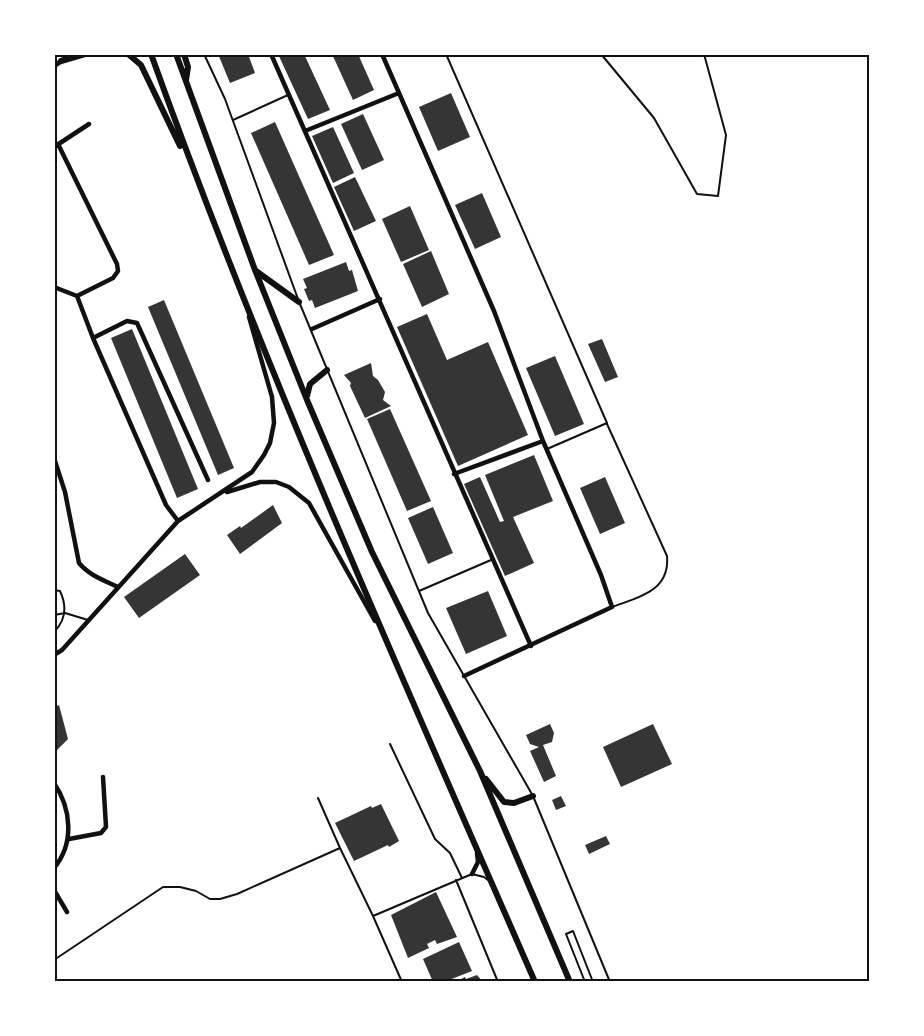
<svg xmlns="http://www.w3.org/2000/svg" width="924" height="1036" viewBox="0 0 924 1036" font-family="'Titillium Web',sans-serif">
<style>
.building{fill:#353535}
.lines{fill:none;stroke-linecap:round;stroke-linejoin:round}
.path{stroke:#111;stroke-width:2}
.service{stroke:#111;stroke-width:2}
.minor{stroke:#111;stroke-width:4.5}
.tertiary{stroke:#111;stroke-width:5}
.secondary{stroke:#111;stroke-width:6}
.neatline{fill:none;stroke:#111;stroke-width:2}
</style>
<rect width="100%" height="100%" fill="#fff"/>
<!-- building -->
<path class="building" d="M218 54H248L255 73 230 83Z
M278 54H304L330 110 308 119Z
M332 54H358L374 90 353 100Z
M451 93 470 137 438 151 419 107Z
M363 114 384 160 362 170 341 124Z
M275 122 334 255 309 265 251 133Z
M333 127 354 173 333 183 312 136Z
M355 177 376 221 354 231 334 187Z
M482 193 501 237 475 249 455 205Z
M410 206 429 250 401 262 382 219Z
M431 251 449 294 422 307 403 264Z
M346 262 349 271 352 270 358 291 315 308 312 300 309 301 304 289 307 288 303 279Z
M164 300 234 468 218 475 148 307Z
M427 314 447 360 488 342 528 435 458 466 397 327Z
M132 329 198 489 177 498 111 338Z
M602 339 618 377 605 382 588 344Z
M555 356 584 424 555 436 526 368Z
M371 363 373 376 378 380 385 392 383 400 391 406 365 418 350 386 351 383 344 375Z
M390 409 431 501 407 511 367 419Z
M534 455 553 501 513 517 534 563 505 576 464 484 480 477 500 522 504 521 485 475Z
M605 477 625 523 600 534 580 488Z
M273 505 282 523 240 554 227 535 240 526 241 528Z
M433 507 453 553 428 564 408 518Z
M185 554 200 575 139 618 124 597Z
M488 591 507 636 466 654 446 608Z
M59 705 68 739 54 753V707Z
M550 724 554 733 552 742 543 745 556 776 544 782 530 751 539 747 530 744 526 735Z
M653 724 672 764 621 787 603 747Z
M561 796 566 806 556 810 552 800Z
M381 804 399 841 389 847 388 845 354 861 335 823 371 806 372 808Z
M606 836 610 844 589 854 585 845Z
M436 892 457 937 437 944 435 940 427 944 429 948 408 958 391 915Z
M459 942 472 971 444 982H433L423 959Z
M477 975 483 982H455L465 977 466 979Z"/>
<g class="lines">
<!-- path -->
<path class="path" d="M601 54 654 118 697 194 718 196 726 135 704 54
M585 982 566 934 573 931 593 982"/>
<!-- service -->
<path class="service" d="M204 54 225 99 298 299
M446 54 607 423 547 449
M233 120 288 95
M300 304 428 613 533 796 610 982
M607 424 667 556C670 591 639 597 612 607
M54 590 60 591C67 606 66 620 54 632
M419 591 491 560
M54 615 65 613 88 620
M390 744 435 839 450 853 462 878
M318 798 340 848 373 916
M456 880 498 982
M54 960 163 887H180L196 891 210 899H220L237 894 340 848
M402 982 373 916 472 874 484 877 488 880"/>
<!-- minor -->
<path class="minor" d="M271 54 531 646
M382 54 494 311 543 441 601 575 612 607 464 676
M305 131 399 93
M54 147 89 124
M54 287 77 296 113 278 118 271 117 264 58 144
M77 296 93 338 166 505 178 521
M312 329 380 299
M93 338 127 321 137 323 208 480
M54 458 65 492 79 563C89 575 103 580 118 587
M454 474 543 441
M227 492 260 482H276L289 487 309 503 375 621
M54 655 62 650 178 521 252 472 264 455 270 443 274 423 272 397 249 317
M54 783C71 808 75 843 54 868
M69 839 101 833 106 827 103 777
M472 874 478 862 477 853
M54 890 67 912"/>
<!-- tertiary -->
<path class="tertiary" d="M54 66 72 54"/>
<!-- secondary -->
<path class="secondary" d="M128 54 141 65 180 146
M151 54C264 369 401 675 535 982
M176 54 255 270 307 400 372 552 480 771 570 982
M184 54 188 67 186 80
M61 61 85 54
M256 271 299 302
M307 396 310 384 327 370
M486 779 504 802 514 803 533 796"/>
</g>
<!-- border -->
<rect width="924" height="1036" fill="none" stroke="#ffffff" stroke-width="111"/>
<rect x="56" y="56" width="812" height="924" class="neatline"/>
</svg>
